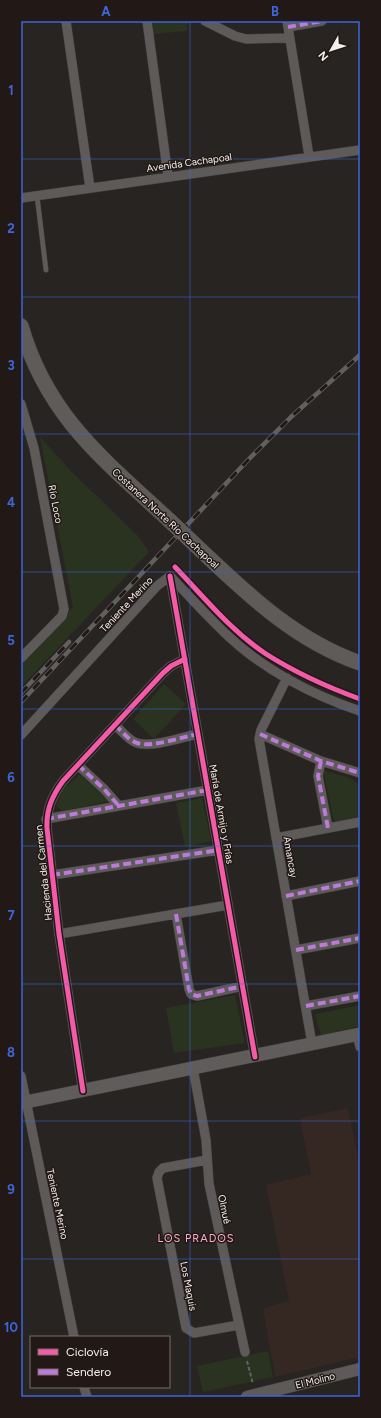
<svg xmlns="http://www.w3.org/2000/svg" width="381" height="1418" viewBox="0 0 381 1418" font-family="Figtree,sans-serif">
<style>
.built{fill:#352722}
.green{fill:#2a331f}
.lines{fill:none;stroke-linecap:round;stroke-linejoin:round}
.service-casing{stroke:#44403f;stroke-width:5.5}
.minor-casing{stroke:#44403f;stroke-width:10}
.tertiary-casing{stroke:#44403f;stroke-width:13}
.secondary-casing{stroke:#44403f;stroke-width:14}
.primary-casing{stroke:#44403f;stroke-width:16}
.path{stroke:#646262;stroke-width:2;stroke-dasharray:4 2;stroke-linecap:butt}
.service{stroke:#5d5a59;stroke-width:4.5}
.minor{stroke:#5d5a59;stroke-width:9}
.tertiary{stroke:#5d5a59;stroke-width:12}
.secondary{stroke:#5f5c5b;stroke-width:13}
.primary{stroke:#5e5b59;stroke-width:15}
.rail-casing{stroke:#61605e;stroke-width:4.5}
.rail{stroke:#221916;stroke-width:3;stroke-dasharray:9;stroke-linecap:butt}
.primary-bridge-casing{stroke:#44403f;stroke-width:16;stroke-linecap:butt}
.primary-bridge{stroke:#5e5b59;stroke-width:15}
.quiet{stroke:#bd7bd9;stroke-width:4;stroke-dasharray:8 4;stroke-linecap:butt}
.cycleway-casing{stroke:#221916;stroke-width:8}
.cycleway{stroke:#f35aa7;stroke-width:5}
.grid{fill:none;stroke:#3d66db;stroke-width:1;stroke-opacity:0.55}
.labels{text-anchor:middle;stroke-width:3;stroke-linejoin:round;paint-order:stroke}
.street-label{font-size:10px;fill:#f5efec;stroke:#221916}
.neighbourhood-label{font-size:11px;letter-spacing:1px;fill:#fdadc7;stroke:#221916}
.neatline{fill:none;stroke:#3d66db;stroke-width:1.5}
.grid-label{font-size:13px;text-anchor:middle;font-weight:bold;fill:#3d66db}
</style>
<rect width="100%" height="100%" fill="#282422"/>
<!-- built -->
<path class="built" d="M348 1108 360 1167V1357L275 1377 263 1308 289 1301 266 1185 311 1174 300 1118Z"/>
<!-- green -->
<path class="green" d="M152 21H188L187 31 154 34Z
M40 437 72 472 138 536 149 552 21 687V663L73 607Z
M164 684 186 704 154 739 133 719Z
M323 770 350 778 360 785V817L334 822Z
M80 774 109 801 63 811 56 806 62 791Z
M202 798 211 841 185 847 176 803Z
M235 995 245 1043 174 1053 166 1008Z
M360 1005V1026L321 1035 315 1014Z
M268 1351 273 1377 203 1392 197 1366Z"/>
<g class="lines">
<!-- service casing -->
<g class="service-casing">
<path id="service" d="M37 196 46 270"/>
</g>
<!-- minor casing -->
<g class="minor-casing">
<path id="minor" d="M66 21 90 188
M147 21 168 176
M205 21 235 36 246 39 290 38
M287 21 309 156
M288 27 322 21
M21 198 360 150
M21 404 34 448 64 609 62 616 21 658
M170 576 255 1057
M170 576C188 595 206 615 225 633 262 669 312 695 360 711
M287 678 261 730 259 739 312 1044
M115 725C122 731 128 740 137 743 152 748 182 737 198 734
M260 734 321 761 360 773
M21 735 157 586 170 576
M321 761 318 776 328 828
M78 765 104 789 119 806
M46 819 208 790
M276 838 360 822
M52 875 219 850
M286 896 360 881
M176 914 189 989 191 994 197 996 243 986
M59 934 228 905
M296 950 360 938
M306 1006 360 996
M357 1035 360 1047
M193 1068 206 1140 209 1184 245 1352
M21 1076 74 1337
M83 1091 59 934 47 828C46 810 52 796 63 781L163 673 171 666 185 659
M207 1160 163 1168 159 1172 157 1178 186 1328 194 1333 239 1325
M84 1387 87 1397"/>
</g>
<!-- tertiary casing -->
<g class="tertiary-casing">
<path id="tertiary" d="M247 1397 360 1369"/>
</g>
<!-- secondary casing -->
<g class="secondary-casing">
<path id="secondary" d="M21 1103 360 1034"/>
</g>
<!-- primary casing -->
<g class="primary-casing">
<path id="primary" d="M21 326C47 416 103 459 169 520
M189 539C241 588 291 639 360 663"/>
</g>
<!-- path -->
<path class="path" d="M247 1361 253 1384"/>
<!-- service -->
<use href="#service" class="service"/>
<!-- minor -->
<use href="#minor" class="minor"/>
<!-- tertiary -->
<use href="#tertiary" class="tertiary"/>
<!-- secondary -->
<use href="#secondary" class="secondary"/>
<!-- primary -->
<use href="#primary" class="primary"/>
<!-- rail casing -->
<g class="rail-casing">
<path id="rail" d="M21 693 69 642
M21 702 249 459 291 417 360 355"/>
</g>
<!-- rail -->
<use href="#rail" class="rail"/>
<!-- primary-bridge casing -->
<g class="primary-bridge-casing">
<path id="primary-bridge" d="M169 520 189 539"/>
</g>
<!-- primary-bridge -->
<use href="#primary-bridge" class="primary-bridge"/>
<!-- quiet -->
<path class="quiet" d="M288 27 322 21
M115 725C122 731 128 740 137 743 152 748 182 737 198 734
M260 734 321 761 360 773
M321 761 318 776 328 828
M78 765 104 789 119 806
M46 819 208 790
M52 875 219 850
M286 896 360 881
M176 914 189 989 191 994 197 996 243 986
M296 950 360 938
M306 1006 360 996"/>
<!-- cycleway casing -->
<g class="cycleway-casing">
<path id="cycleway" d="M175 567C204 597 231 631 266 654 296 673 327 687 360 699
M170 576 255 1057
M83 1091 59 934 47 828C46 810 52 796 63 781L163 673 171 666 185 659"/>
</g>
<!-- cycleway -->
<use href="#cycleway" class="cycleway"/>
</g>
<!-- grid -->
<path class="grid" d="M190 21V1397M21 159H360M21 297H360M21 434H360M21 572H360M21 709H360M21 846H360M21 984H360M21 1121H360M21 1259H360"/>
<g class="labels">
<!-- street labels -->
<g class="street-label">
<text transform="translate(189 162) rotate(-8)" y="4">Avenida Cachapoal</text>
<text transform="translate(56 504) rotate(79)" y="4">Río Loco</text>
<text transform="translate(166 518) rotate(43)" y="4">Costanera Norte Río Cachapoal</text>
<text transform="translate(126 604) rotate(-47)" y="4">Teniente Merino</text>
<text transform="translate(222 814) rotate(80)" y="4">María de Armijo y Frías</text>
<text transform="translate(291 857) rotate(80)" y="4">Amancay</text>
<text transform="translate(43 873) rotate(-96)" y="4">Hacienda del Carmen</text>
<text transform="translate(58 1204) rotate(78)" y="4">Teniente Merino</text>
<text transform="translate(225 1209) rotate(78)" y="4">Olmué</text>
<text transform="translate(189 1286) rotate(79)" y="4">Los Maquis</text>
<text transform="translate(315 1380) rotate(-14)" y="4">El Molino</text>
</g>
<!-- neighbourhood labels -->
<g class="neighbourhood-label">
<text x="196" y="1242">LOS PRADOS</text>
</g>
</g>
<!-- border -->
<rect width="381" height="1418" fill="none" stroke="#221916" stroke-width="44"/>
<!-- legend -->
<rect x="30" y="1336" width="140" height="52" fill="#221916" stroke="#766f6c"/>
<rect x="38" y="1349" width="20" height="6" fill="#f35aa7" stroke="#766f6c"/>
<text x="66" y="1356" font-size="12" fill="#f5efec">Ciclovía</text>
<rect x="38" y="1369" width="20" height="6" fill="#bd7bd9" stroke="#766f6c"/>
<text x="66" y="1376" font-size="12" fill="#f5efec">Sendero</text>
<!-- north arrow -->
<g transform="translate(331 50) rotate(231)" stroke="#221916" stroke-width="3" paint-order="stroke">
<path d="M0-3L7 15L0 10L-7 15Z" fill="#f5efec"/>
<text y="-6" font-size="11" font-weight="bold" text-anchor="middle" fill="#f5efec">N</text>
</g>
<rect x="22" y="22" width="337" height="1374" class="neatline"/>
<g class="grid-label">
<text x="106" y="16">A</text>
<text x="275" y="16">B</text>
<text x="11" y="95">1</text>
<text x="11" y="233">2</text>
<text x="11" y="370">3</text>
<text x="11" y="507">4</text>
<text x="11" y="645">5</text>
<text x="11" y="782">6</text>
<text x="11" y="920">7</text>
<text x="11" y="1057">8</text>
<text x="11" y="1194">9</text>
<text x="11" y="1332">10</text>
</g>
</svg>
